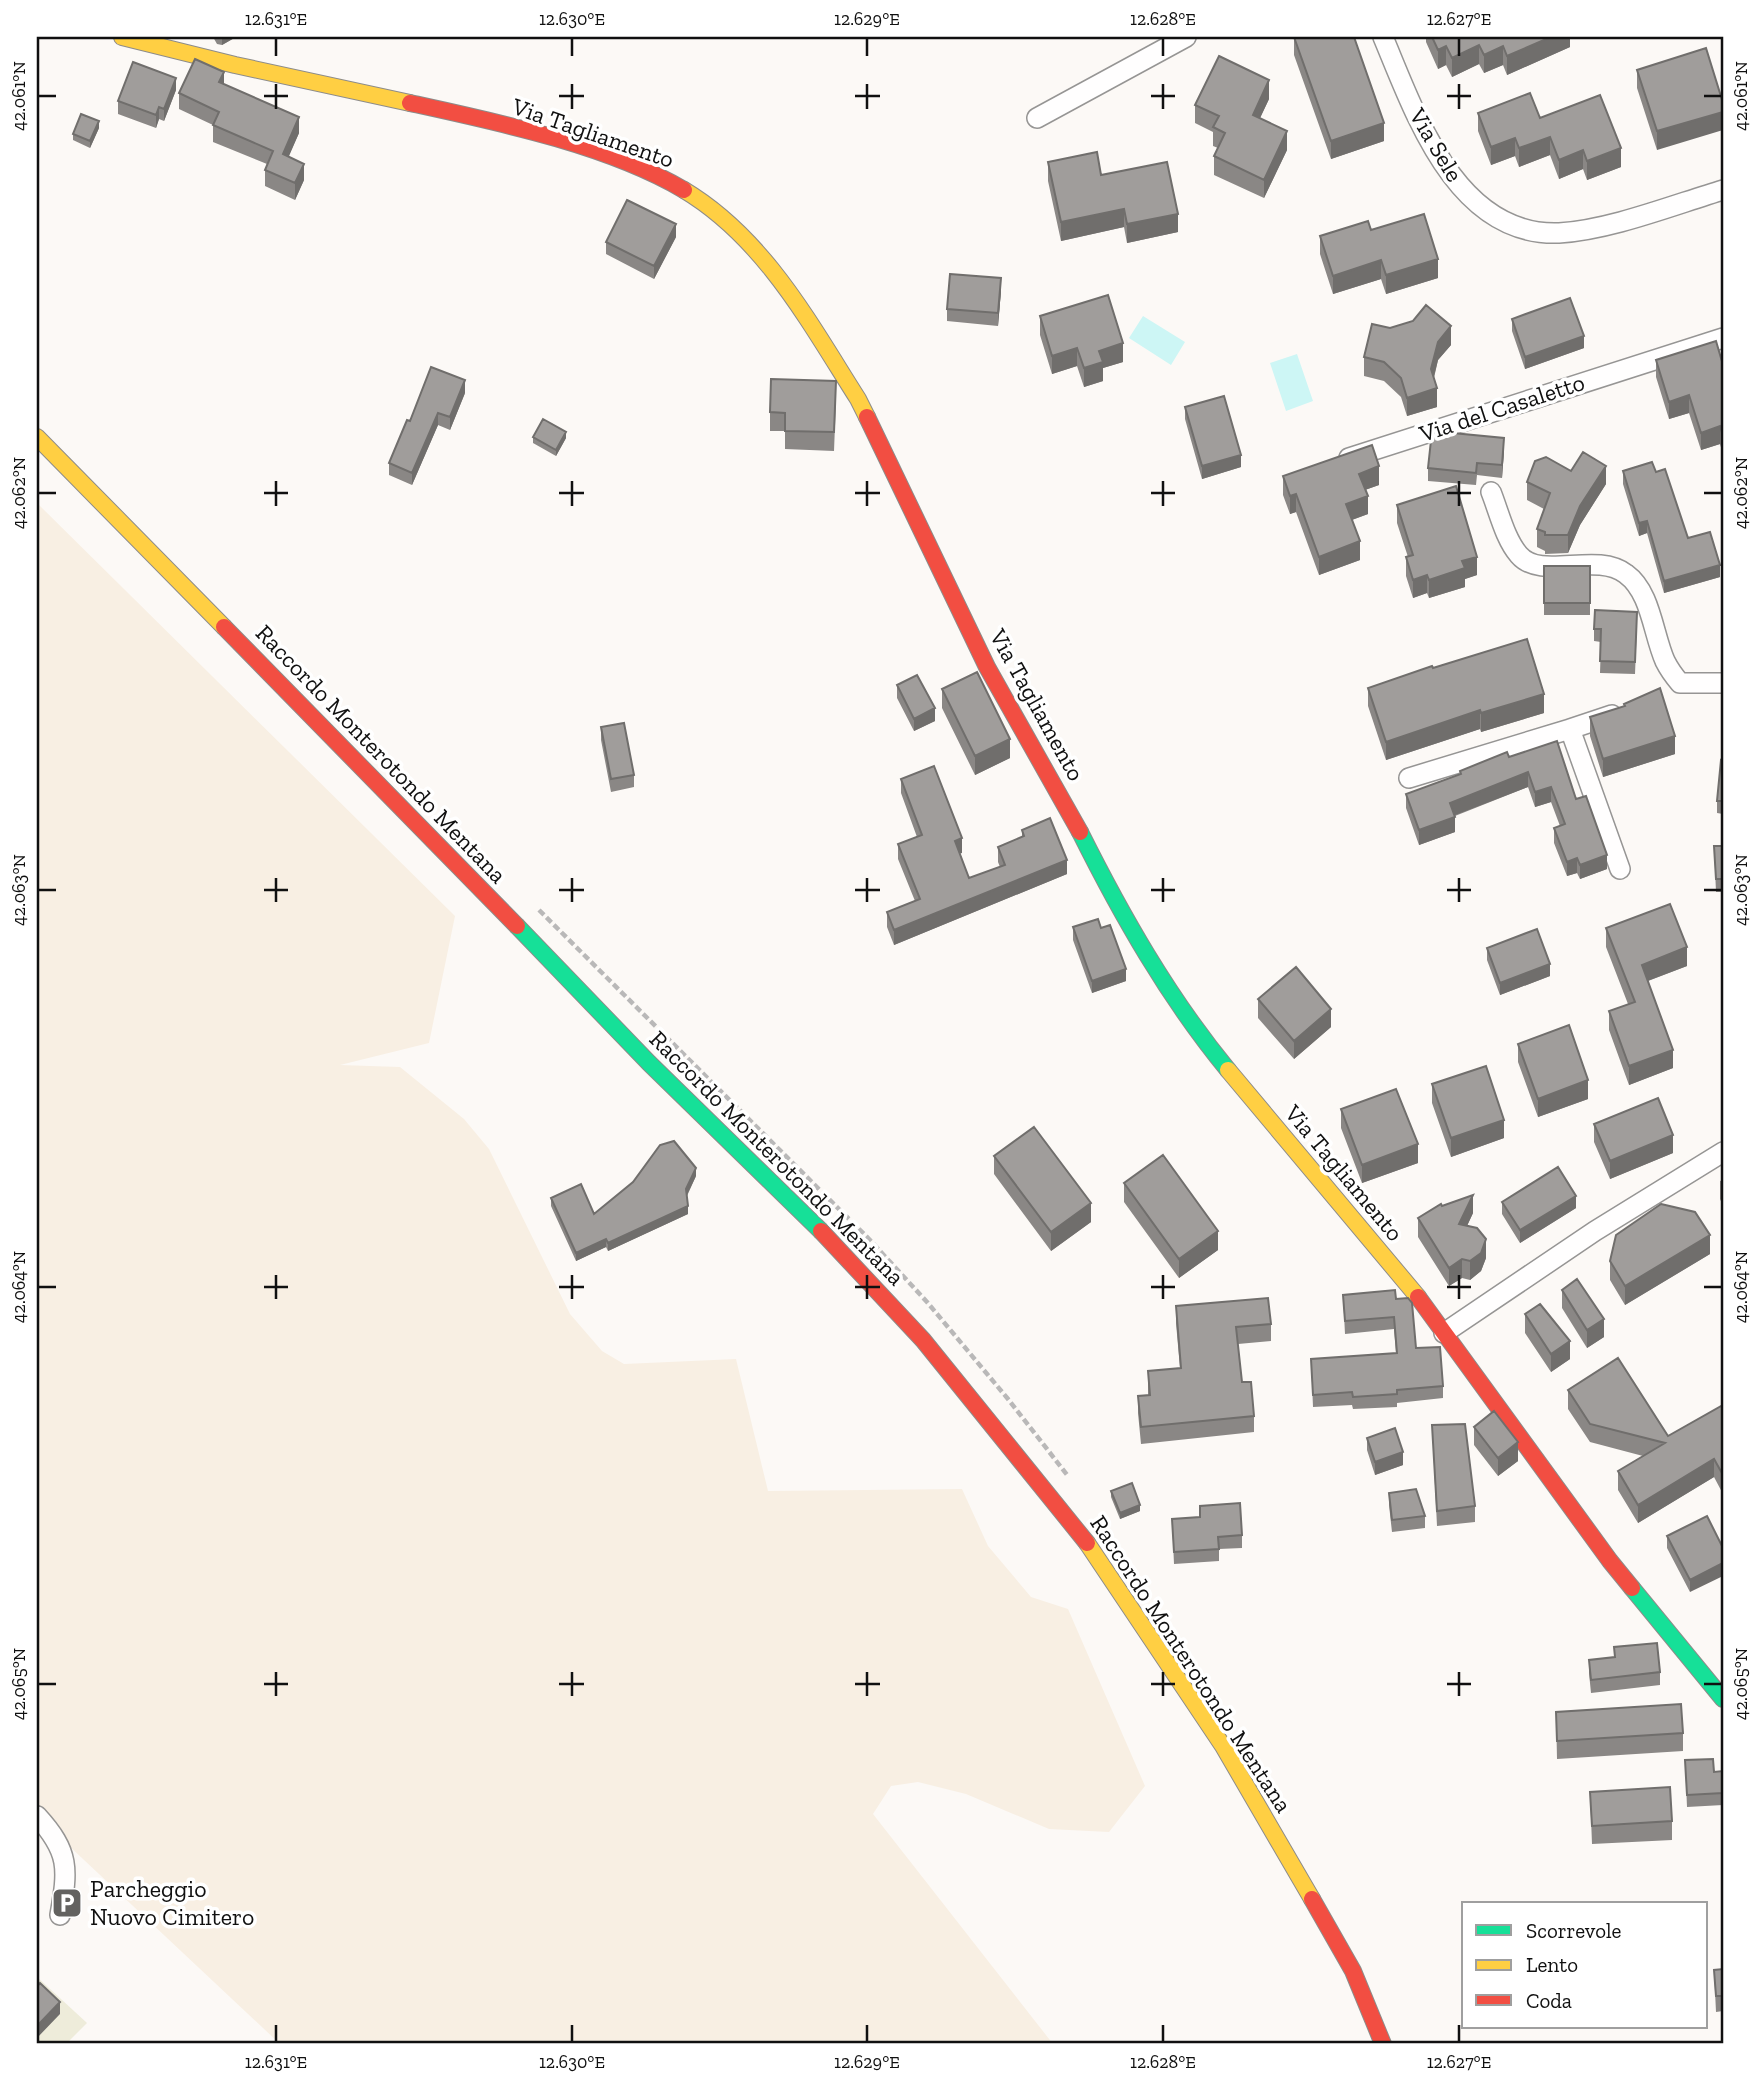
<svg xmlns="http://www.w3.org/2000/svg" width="1760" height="2081" viewBox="0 0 1760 2081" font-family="'Zilla Slab',serif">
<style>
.farmland{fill:#f8efe3}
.cemetery{fill:#eeecda}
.water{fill:#cdf6f5}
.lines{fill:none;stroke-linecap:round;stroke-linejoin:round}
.street-casing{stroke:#969594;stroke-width:22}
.fast-casing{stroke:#8d8c8a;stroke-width:18}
.slow-casing{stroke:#8d8c8a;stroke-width:18}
.jam-casing{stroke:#8d8c8a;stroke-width:18}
.path{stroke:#b9b8b8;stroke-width:4.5;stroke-dasharray:7 3.5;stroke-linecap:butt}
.street{stroke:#fffefe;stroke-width:19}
.fast{stroke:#16e098;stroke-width:16}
.slow{stroke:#ffcf43;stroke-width:16}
.jam{stroke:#f24e42;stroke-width:16}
.wall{fill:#8a8785}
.shaded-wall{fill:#706e6c}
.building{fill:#a09d9b;stroke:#706e6c;stroke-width:2}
.ticks{fill:none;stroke:#101010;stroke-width:2.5}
.labels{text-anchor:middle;stroke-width:7;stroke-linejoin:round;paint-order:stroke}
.street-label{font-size:24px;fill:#101010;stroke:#fff}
.poi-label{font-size:24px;fill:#101010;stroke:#fff;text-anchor:start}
.neatline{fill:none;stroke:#101010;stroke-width:2.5}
.ticks-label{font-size:18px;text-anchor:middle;fill:#101010}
</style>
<rect width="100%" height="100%" fill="#fcf9f6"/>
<!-- farmland -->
<path class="farmland" d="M37 503 455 916 429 1043 340 1065 400 1067 464 1119 489 1149 570 1314 602 1351 624 1364 736 1359 768 1491 962 1489 988 1546 1031 1597 1068 1609 1145 1786 1109 1832 1049 1829 966 1794 918 1782 891 1786 873 1814 1053 2044H280L67 1844 37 1812Z"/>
<!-- cemetery -->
<path class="cemetery" d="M37 1977 87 2023 66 2044H37Z"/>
<!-- water -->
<path class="water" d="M1143 316 1185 342 1171 365 1129 338Z
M1297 354 1313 401 1286 411 1270 363Z"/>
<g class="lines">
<!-- street casing -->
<g class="street-casing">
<path id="street" d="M1383 37C1415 113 1456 237 1559 233 1610 230 1673 205 1723 190
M1037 118 1186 37
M1349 458 1723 338
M1491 492C1499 512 1505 539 1519 555 1541 581 1596 551 1626 574 1651 592 1653 634 1665 661 1669 669 1674 676 1680 683H1723
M1612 715 1570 729 1620 869
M1409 778 1570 729
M1444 1333 1595 1231 1723 1152
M37 1816C70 1852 68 1869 60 1915"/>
</g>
<!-- fast casing -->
<g class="fast-casing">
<path id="fast" d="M1080 832C1122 916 1168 997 1228 1070
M517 926 649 1063 821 1231
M1632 1588 1723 1699"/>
</g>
<!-- slow casing -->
<g class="slow-casing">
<path id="slow" d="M122 37 235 65 410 103
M684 190C764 238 809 322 858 399L867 417
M37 437 224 627
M1228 1070 1418 1297
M1087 1543 1223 1746 1312 1899"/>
</g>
<!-- jam casing -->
<g class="jam-casing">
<path id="jam" d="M410 103C497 122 608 145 684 190
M867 417 987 667 1080 832
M224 627 517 926
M821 1231 923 1340 1087 1543
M1418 1297 1610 1561 1632 1588
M1312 1899 1353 1971 1383 2044"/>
</g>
<!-- path -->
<path class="path" d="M539 910 869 1239 927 1302 1008 1399 1068 1476"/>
<!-- street -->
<use href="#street" class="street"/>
<!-- fast -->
<use href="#fast" class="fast"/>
<!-- slow -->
<use href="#slow" class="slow"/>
<!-- jam -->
<use href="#jam" class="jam"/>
</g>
<!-- wall -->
<path class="wall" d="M213 37H236L222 45 217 44Z
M1294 37 1384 141 1331 159 1294 55Z
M1426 37H1570V47L1507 75 1503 65 1484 73 1479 64 1452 77 1446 65 1438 69 1426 42Z
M1706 48 1657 150 1637 88V70Z
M224 84 299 133 288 157 304 180 295 200 265 186V170L267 164 213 142V125L179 109V93Z
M176 90 164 121 159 119 156 128 118 114V101Z
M1269 99 1260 118 1287 150 1264 198 1214 175V156L1218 148 1213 146V132L1195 123V105Z
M1478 113 1540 118 1621 167 1587 180 1583 169 1559 179 1550 155 1519 167 1515 156 1491 165 1478 131Z
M99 128 90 148 73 140V134Z
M1048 162 1178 232 1127 243 1124 227 1061 241 1048 181Z
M1371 230 1438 278 1386 294 1381 279 1333 294 1320 254V236Z
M676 237 654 279 606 254V242Z
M1001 291 998 326 947 321V309Z
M1040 316 1123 362 1103 368V381L1084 387 1077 366 1052 374 1040 335Z
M1512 319 1584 348 1525 369 1512 331Z
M1451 345 1438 360 1434 378 1437 407 1407 416 1401 397 1384 381 1364 376V357Z
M1656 360 1723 365V454L1720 444 1701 450 1689 413 1669 419 1656 377Z
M465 393 450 430 438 425 412 485 389 475V463L410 421Z
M836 400 834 451 785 449V431H770V412Z
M1185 407 1241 467 1202 479 1185 419Z
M533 437 566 438 556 456 533 443Z
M1504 450 1502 478 1477 475 1476 485 1428 481V468Z
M1571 471 1606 484 1580 525 1568 553 1545 554V551L1537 547V529L1544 509 1527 500V482Z
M1623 471 1656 472 1688 538 1720 577 1664 593 1647 533 1639 536 1623 484Z
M1283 476 1379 485 1365 490 1368 514 1352 520 1360 560 1319 575 1296 512 1290 514 1283 495Z
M1397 505 1477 575 1465 579V587L1429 598 1427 593 1413 598 1406 576V557H1408L1397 523Z
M1544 566H1590V615H1544Z
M1637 624 1635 674 1600 673 1601 642 1594 641V629Z
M1433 668 1544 713 1481 732 1480 729 1386 760 1368 706V688Z
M897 685 935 721 914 731 897 698Z
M942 689 1010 758 975 775 942 708Z
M1590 717 1675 754 1603 777 1590 736Z
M601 727 634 775V787L611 792 601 740Z
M1509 757 1576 799 1607 869 1580 879 1577 873 1567 876 1554 843V828L1560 826 1551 802 1535 807 1528 787 1455 816V832L1419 845 1406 808V794L1460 775V771Z
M1723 761V814L1717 813V801Z
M901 779 962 853H960L969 878 1000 867 998 862V847L1022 838V830L1067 874 894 945 887 927V912L915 901 898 859V844L917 837 901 793Z
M1714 846H1723V892H1716Z
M1073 927 1101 928 1126 981 1092 993 1073 940Z
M1606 928 1687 966 1648 981 1673 1068 1629 1085 1609 1030V1011L1628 1004 1606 947Z
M1487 948 1550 976 1500 995 1487 960Z
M1258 999 1331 1027 1294 1059 1258 1018Z
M1518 1044 1588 1099 1538 1117 1518 1062Z
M1432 1084 1504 1138 1451 1157 1432 1103Z
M1341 1109 1418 1163 1362 1183 1341 1128Z
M1594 1124 1673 1153 1610 1179 1594 1142Z
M994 1156 1091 1222 1051 1251 994 1174Z
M696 1176 687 1196 688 1214 608 1251 606 1247 576 1261 551 1206V1198L594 1214Z
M1723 1180V1206L1720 1199V1181Z
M1124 1183 1218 1250 1179 1278 1124 1202Z
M1502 1202 1576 1208 1520 1243 1502 1214Z
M1442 1206 1473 1213 1467 1226 1486 1258 1481 1271 1470 1280 1462 1278 1449 1286 1418 1237V1218Z
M1710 1254 1625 1305 1610 1280V1261Z
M1562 1290 1604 1337 1587 1348 1562 1308Z
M1343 1295 1396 1299 1416 1348 1443 1386V1398L1397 1403V1407L1353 1409 1352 1405 1313 1407 1311 1359 1396 1353 1394 1329 1345 1334Z
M1176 1306 1271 1324V1341L1238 1344 1242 1382 1254 1416V1432L1141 1444 1138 1413V1396L1148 1395V1371L1180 1368 1176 1323Z
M1525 1314 1570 1359 1551 1372 1525 1333Z
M1568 1390 1668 1436 1723 1405V1494L1714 1477 1638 1523 1618 1490V1471L1643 1456 1590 1442 1568 1409Z
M1432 1425 1475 1506V1522L1437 1526Z
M1474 1427 1518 1461 1498 1476 1474 1445Z
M1367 1438 1403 1465 1375 1475 1367 1450Z
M1111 1491 1140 1511 1120 1519 1111 1497Z
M1389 1493 1425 1516V1528L1392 1532 1389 1505Z
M1200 1506 1242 1535V1548L1219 1549V1561L1174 1564 1172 1519 1200 1517Z
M1707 1516 1690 1592 1667 1548V1536Z
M1614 1647 1660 1672V1685L1591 1693 1589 1673V1660L1614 1657Z
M1556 1712 1683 1733V1751L1557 1759Z
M1685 1760 1714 1772 1723 1771V1805L1687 1807Z
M1590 1792 1672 1821V1840L1592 1844Z
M1723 1969V2011L1716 2012 1714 1970Z"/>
<!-- shaded-wall -->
<path class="shaded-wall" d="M222 37H236L222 45Z
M1551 37H1570V47L1507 75V56Z
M1479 45V64L1452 77V58Z
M1446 46V65L1438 69V50Z
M1503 46V65L1484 73V55Z
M224 72V88L219 82Z
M176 78V90L164 121V109Z
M1269 80V99L1253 133V115Z
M159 107V119L156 128V115Z
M1723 112V130L1657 150V131Z
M299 117V133L283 170V154Z
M99 121V128L90 148V141Z
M1384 123V141L1331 159V141Z
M1287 131V150L1264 198V180Z
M1550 137V155L1519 167V148Z
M1515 138V156L1491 165V147Z
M1621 148V167L1587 180V161Z
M1583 150V169L1559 179V160Z
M304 164V180L295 200V183Z
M1124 209V227L1061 241V222Z
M1178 214V232L1127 243V224Z
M676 224V237L654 279V266Z
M1438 259V278L1386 294V275Z
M1381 260V279L1333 294V276Z
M1001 278V291L998 326V313Z
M1451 326V345L1438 360 1431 388V369L1438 342Z
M1584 336V348L1525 369V357Z
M1123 343V362L1103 368V381L1084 387V368L1099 351Z
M1077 348V366L1052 374V356Z
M465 380V393L450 430V417Z
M1437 388V407L1407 416V398Z
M1689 395V413L1669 419V402Z
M438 413V425L412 485V473Z
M1720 426V444L1701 450V433Z
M566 432V438L556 456V450Z
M1504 438V450L1502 478V465Z
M1241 455V467L1202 479V466Z
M1379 466V485L1359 492V474Z
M1606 466V484L1580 525 1568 553V535L1580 506Z
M1296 494V512L1290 514V496Z
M1368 496V514L1346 522V504Z
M1647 521V533L1639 536V523Z
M1360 541V560L1319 575V557Z
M1477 557V575L1465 579V587L1429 598V580L1462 561Z
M1720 565V577L1664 593V581Z
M1427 575V593L1413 598V580Z
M1544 694V713L1481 732V713Z
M935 708V721L914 731V719Z
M1480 710V729L1386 760V742Z
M1675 736V754L1603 777V759Z
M1010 739V758L975 775V756Z
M1528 772V787L1450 817V803Z
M1551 787V802L1535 807V792Z
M1455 817V832L1419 845V830Z
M962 838V853L955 855V841Z
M1607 855V869L1580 879V865Z
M1577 858V873L1567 876V862Z
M1067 860V874L894 945V930Z
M1687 947V966L1642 983V965Z
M1550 964V976L1500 995V983Z
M1126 969V981L1092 993V981Z
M1331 1009V1027L1294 1059V1041Z
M1673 1050V1068L1629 1085V1066Z
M1588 1080V1099L1538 1117V1099Z
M1504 1120V1138L1451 1157V1138Z
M1673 1135V1153L1610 1179V1161Z
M1418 1144V1163L1362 1183V1165Z
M696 1168V1176L686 1197V1189Z
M1473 1195V1213L1459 1243V1224Z
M1576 1196V1208L1520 1243V1230Z
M1091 1203V1222L1051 1251V1232Z
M688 1206V1214L608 1251V1243Z
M1218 1231V1250L1179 1278V1259Z
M1710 1235V1254L1625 1305V1286Z
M606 1239V1247L576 1261V1253Z
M1486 1239V1258L1481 1271 1470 1280V1261Z
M1462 1259V1278L1449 1286V1268Z
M1604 1319V1337L1587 1348V1330Z
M1570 1341V1359L1551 1372V1354Z
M1518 1442V1461L1498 1476V1458Z
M1403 1452V1465L1375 1475V1462Z
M1714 1459V1477L1638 1523V1505Z
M1140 1505V1511L1120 1519V1513Z
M1723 1563V1576L1690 1592V1580Z
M60 2002V2014L37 2038V2026Z"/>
<!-- building -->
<path class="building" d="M1294 37H1354L1384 123 1331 141Z
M1432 37H1551L1507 56 1503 46 1484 55 1479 45 1452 58 1446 46 1438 50Z
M1706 48 1723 103V112L1657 131 1637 70Z
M1219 56 1269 80 1253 115 1287 131 1264 180 1214 156 1225 133 1213 127 1219 116 1195 105Z
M195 59 224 72 219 82 299 117 283 154 304 164 295 183 265 170 273 151 213 125 219 112 179 93Z
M133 62 176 78 164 109 159 107 156 115 118 101Z
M1530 93 1540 118 1600 95 1621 148 1587 161 1583 150 1559 160 1550 137 1519 148 1515 138 1491 147 1478 113Z
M81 114 99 121 90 141 73 134Z
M1097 152 1101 175 1167 162 1178 214 1127 224 1124 209 1061 222 1048 162Z
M627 200 676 224 654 266 606 242Z
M1424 214 1438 259 1386 275 1381 260 1333 276 1320 236 1368 221 1371 230Z
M950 274 1001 278 998 313 947 309Z
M1108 295 1123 343 1099 351 1103 362 1084 368 1077 348 1052 356 1040 316Z
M1570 298 1584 336 1525 357 1512 319Z
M1426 305 1451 326 1438 342 1431 369 1437 388 1407 398 1401 378 1384 362 1364 357 1372 324 1390 328 1413 321Z
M1716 341 1723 365V436L1720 426 1701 433 1689 395 1669 402 1656 360Z
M431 367 465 380 450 417 438 413 412 473 389 463 407 420 410 421Z
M771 379 836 381 834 432 785 431V413L770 412Z
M1224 396 1241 455 1202 466 1185 407Z
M543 419 566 432 556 450 533 437Z
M1432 431 1504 438 1502 465 1477 463 1476 473 1428 468Z
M1372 445 1379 466 1359 474 1368 496 1346 504 1360 541 1319 557 1296 494 1290 496 1283 476Z
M1583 452 1606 466 1580 506 1568 535H1545V532L1537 529 1550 493 1527 482 1535 461 1546 457 1571 471Z
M1652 462 1656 472 1665 469 1688 538 1710 532 1720 565 1664 581 1647 521 1639 523 1623 471Z
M1456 486 1477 557 1462 561 1465 568 1429 580 1427 575 1413 580 1406 557 1413 555 1397 505Z
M1544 566H1590V603H1544Z
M1595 610 1637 612 1635 662 1600 661 1601 629H1594Z
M1527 639 1544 694 1481 713 1480 710 1386 742 1368 688 1432 666 1433 668Z
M977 672 1010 739 975 756 942 689Z
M917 675 935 708 914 719 897 685Z
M1660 688 1675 736 1603 759 1590 717 1625 706 1624 704Z
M624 723 634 775 611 779 601 727Z
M1557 741 1576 799 1586 796 1607 855 1580 865 1577 858 1567 862 1554 828 1565 824 1551 787 1535 792 1528 772 1450 803 1455 817 1419 830 1406 794 1461 774 1460 771 1507 752 1509 757Z
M1721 760 1723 761V801H1717Z
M934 766 962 838 955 841 969 878 1005 865 998 847 1024 836 1022 830 1050 818 1067 860 894 930 887 912 920 899 898 844 922 835 901 779Z
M1714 846H1723V879H1716Z
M1670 904 1687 947 1642 965 1673 1050 1629 1066 1609 1011 1635 1002 1606 928Z
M1098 919 1101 928 1110 925 1126 969 1092 981 1073 927Z
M1537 929 1550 964 1500 983 1487 948Z
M1296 967 1331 1009 1294 1041 1258 999Z
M1569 1025 1588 1080 1538 1099 1518 1044Z
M1486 1066 1504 1120 1451 1138 1432 1084Z
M1396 1089 1418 1144 1362 1165 1341 1109Z
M1658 1098 1673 1135 1610 1161 1594 1124Z
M1034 1127 1091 1203 1051 1232 994 1156Z
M674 1141 696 1168 686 1189 688 1206 608 1243 606 1239 576 1253 551 1198 581 1184 594 1214 633 1182 660 1145Z
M1163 1155 1218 1231 1179 1259 1124 1183Z
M1558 1167 1576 1196 1520 1230 1502 1202Z
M1473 1195 1459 1224 1477 1228 1486 1239 1481 1253 1470 1261 1462 1259 1449 1268 1418 1218 1441 1204 1442 1206Z
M1661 1204 1695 1212 1710 1235 1625 1286 1610 1261 1616 1235Z
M1577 1279 1604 1319 1587 1330 1562 1290Z
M1395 1290 1396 1299 1408 1298 1412 1303 1416 1348 1440 1347 1443 1386 1397 1390V1394L1353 1397 1352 1392 1313 1395 1311 1359 1397 1353 1394 1317 1345 1321 1343 1295Z
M1268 1298 1271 1324 1236 1327 1242 1382H1251L1254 1416 1141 1427 1138 1396 1150 1395 1148 1371 1181 1368 1176 1306Z
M1540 1304 1570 1341 1551 1354 1525 1314Z
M1618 1358 1668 1436 1723 1405V1475L1714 1459 1638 1505 1618 1471 1665 1443 1590 1424 1568 1390Z
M1494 1411 1518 1442 1498 1458 1474 1427Z
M1465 1424 1475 1506 1437 1511 1432 1425Z
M1395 1428 1403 1452 1375 1462 1367 1438Z
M1132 1483 1140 1505 1120 1513 1111 1491Z
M1416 1489 1425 1516 1392 1520 1389 1493Z
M1240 1503 1242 1535 1218 1537 1219 1549 1174 1552 1172 1519 1200 1517V1506Z
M1707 1516 1723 1548V1563L1690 1580 1667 1536Z
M1657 1643 1660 1672 1591 1680 1589 1660 1615 1657 1614 1647Z
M1681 1704 1683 1733 1557 1741 1556 1712Z
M1713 1759 1714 1772 1723 1771V1793L1687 1795 1685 1760Z
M1670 1787 1672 1821 1592 1826 1590 1792Z
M1723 1969V1996H1716L1714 1970Z
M40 1983 60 2002 37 2026V1987Z"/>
<!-- ticks -->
<path class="ticks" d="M276 38V56M572 38V56M867 38V56M1163 38V56M1459 38V56M276 84V109M572 84V109M867 84V109M1163 84V109M1459 84V109M38 96H56M264 96H288M559 96H584M855 96H880M1151 96H1175M1447 96H1471M1704 96H1722M276 481V506M572 481V506M867 481V506M1163 481V506M1459 481V506M38 493H56M264 493H288M559 493H584M855 493H880M1151 493H1175M1447 493H1471M1704 493H1722M276 878V902M572 878V902M867 878V902M1163 878V902M1459 878V902M38 890H56M264 890H288M559 890H584M855 890H880M1151 890H1175M1447 890H1471M1704 890H1722M276 1275V1299M572 1275V1299M867 1275V1299M1163 1275V1299M1459 1275V1299M38 1287H56M264 1287H288M559 1287H584M855 1287H880M1151 1287H1175M1447 1287H1471M1704 1287H1722M276 1672V1696M572 1672V1696M867 1672V1696M1163 1672V1696M1459 1672V1696M38 1684H56M264 1684H288M559 1684H584M855 1684H880M1151 1684H1175M1447 1684H1471M1704 1684H1722M276 2025V2042M572 2025V2042M867 2025V2042M1163 2025V2042M1459 2025V2042"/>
<!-- icons -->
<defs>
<g id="parking-square" transform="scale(1.575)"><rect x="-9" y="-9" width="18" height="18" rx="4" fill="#636260" stroke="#fff"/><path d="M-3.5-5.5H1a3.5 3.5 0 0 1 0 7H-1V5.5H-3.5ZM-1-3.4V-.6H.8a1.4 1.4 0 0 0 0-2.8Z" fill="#fff"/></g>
</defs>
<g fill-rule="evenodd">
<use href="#parking-square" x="67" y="1903"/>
</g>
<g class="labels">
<!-- street labels -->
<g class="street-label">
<text transform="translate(593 133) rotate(19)" y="8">Via Tagliamento</text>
<text transform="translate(1436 145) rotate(59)" y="8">Via Sele</text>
<text transform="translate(1502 408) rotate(-18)" y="8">Via del Casaletto</text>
<text transform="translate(1037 705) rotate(61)" y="8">Via Tagliamento</text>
<text transform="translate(381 754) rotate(46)" y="8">Raccordo Monterotondo Mentana</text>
<text transform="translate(777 1158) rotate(45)" y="8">Raccordo Monterotondo Mentana</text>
<text transform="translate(1344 1173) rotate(50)" y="8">Via Tagliamento</text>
<text transform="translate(1191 1664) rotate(57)" y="8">Raccordo Monterotondo Mentana</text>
</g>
<!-- poi labels -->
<g class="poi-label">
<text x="90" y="1897">Parcheggio<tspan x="90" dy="28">Nuovo Cimitero</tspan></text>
</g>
</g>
<!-- border -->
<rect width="1760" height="2081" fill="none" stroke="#ffffff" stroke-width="77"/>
<!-- legend -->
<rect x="1462" y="1902" width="245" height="126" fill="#ffffff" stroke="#9f9f9f" stroke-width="2"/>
<rect x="1476" y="1925" width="35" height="10" fill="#16e098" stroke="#9f9f9f" stroke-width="2"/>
<text x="1526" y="1938" font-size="21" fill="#101010">Scorrevole</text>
<rect x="1476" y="1960" width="35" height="10" fill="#ffcf43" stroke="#9f9f9f" stroke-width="2"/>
<text x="1526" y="1972" font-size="21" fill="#101010">Lento</text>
<rect x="1476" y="1995" width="35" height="10" fill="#f24e42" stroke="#9f9f9f" stroke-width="2"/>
<text x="1526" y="2008" font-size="21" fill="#101010">Coda</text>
<rect x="38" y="38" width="1684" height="2004" class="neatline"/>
<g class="ticks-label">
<text x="276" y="25">12.631°E</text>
<text x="572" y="25">12.630°E</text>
<text x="867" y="25">12.629°E</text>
<text x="1163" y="25">12.628°E</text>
<text x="1459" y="25">12.627°E</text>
<text transform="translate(1741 96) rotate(-90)" y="6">42.061°N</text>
<text transform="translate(19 96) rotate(-90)" y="6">42.061°N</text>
<text transform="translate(1741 493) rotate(-90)" y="6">42.062°N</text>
<text transform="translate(19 493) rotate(-90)" y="6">42.062°N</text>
<text transform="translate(1741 890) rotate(-90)" y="6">42.063°N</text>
<text transform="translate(19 890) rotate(-90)" y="6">42.063°N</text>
<text transform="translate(19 1287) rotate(-90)" y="6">42.064°N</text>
<text transform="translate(1741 1287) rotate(-90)" y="6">42.064°N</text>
<text transform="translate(19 1684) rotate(-90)" y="6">42.065°N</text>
<text transform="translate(1741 1684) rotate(-90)" y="6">42.065°N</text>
<text x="276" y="2068">12.631°E</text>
<text x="572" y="2068">12.630°E</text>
<text x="867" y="2068">12.629°E</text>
<text x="1163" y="2068">12.628°E</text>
<text x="1459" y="2068">12.627°E</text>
</g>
</svg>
